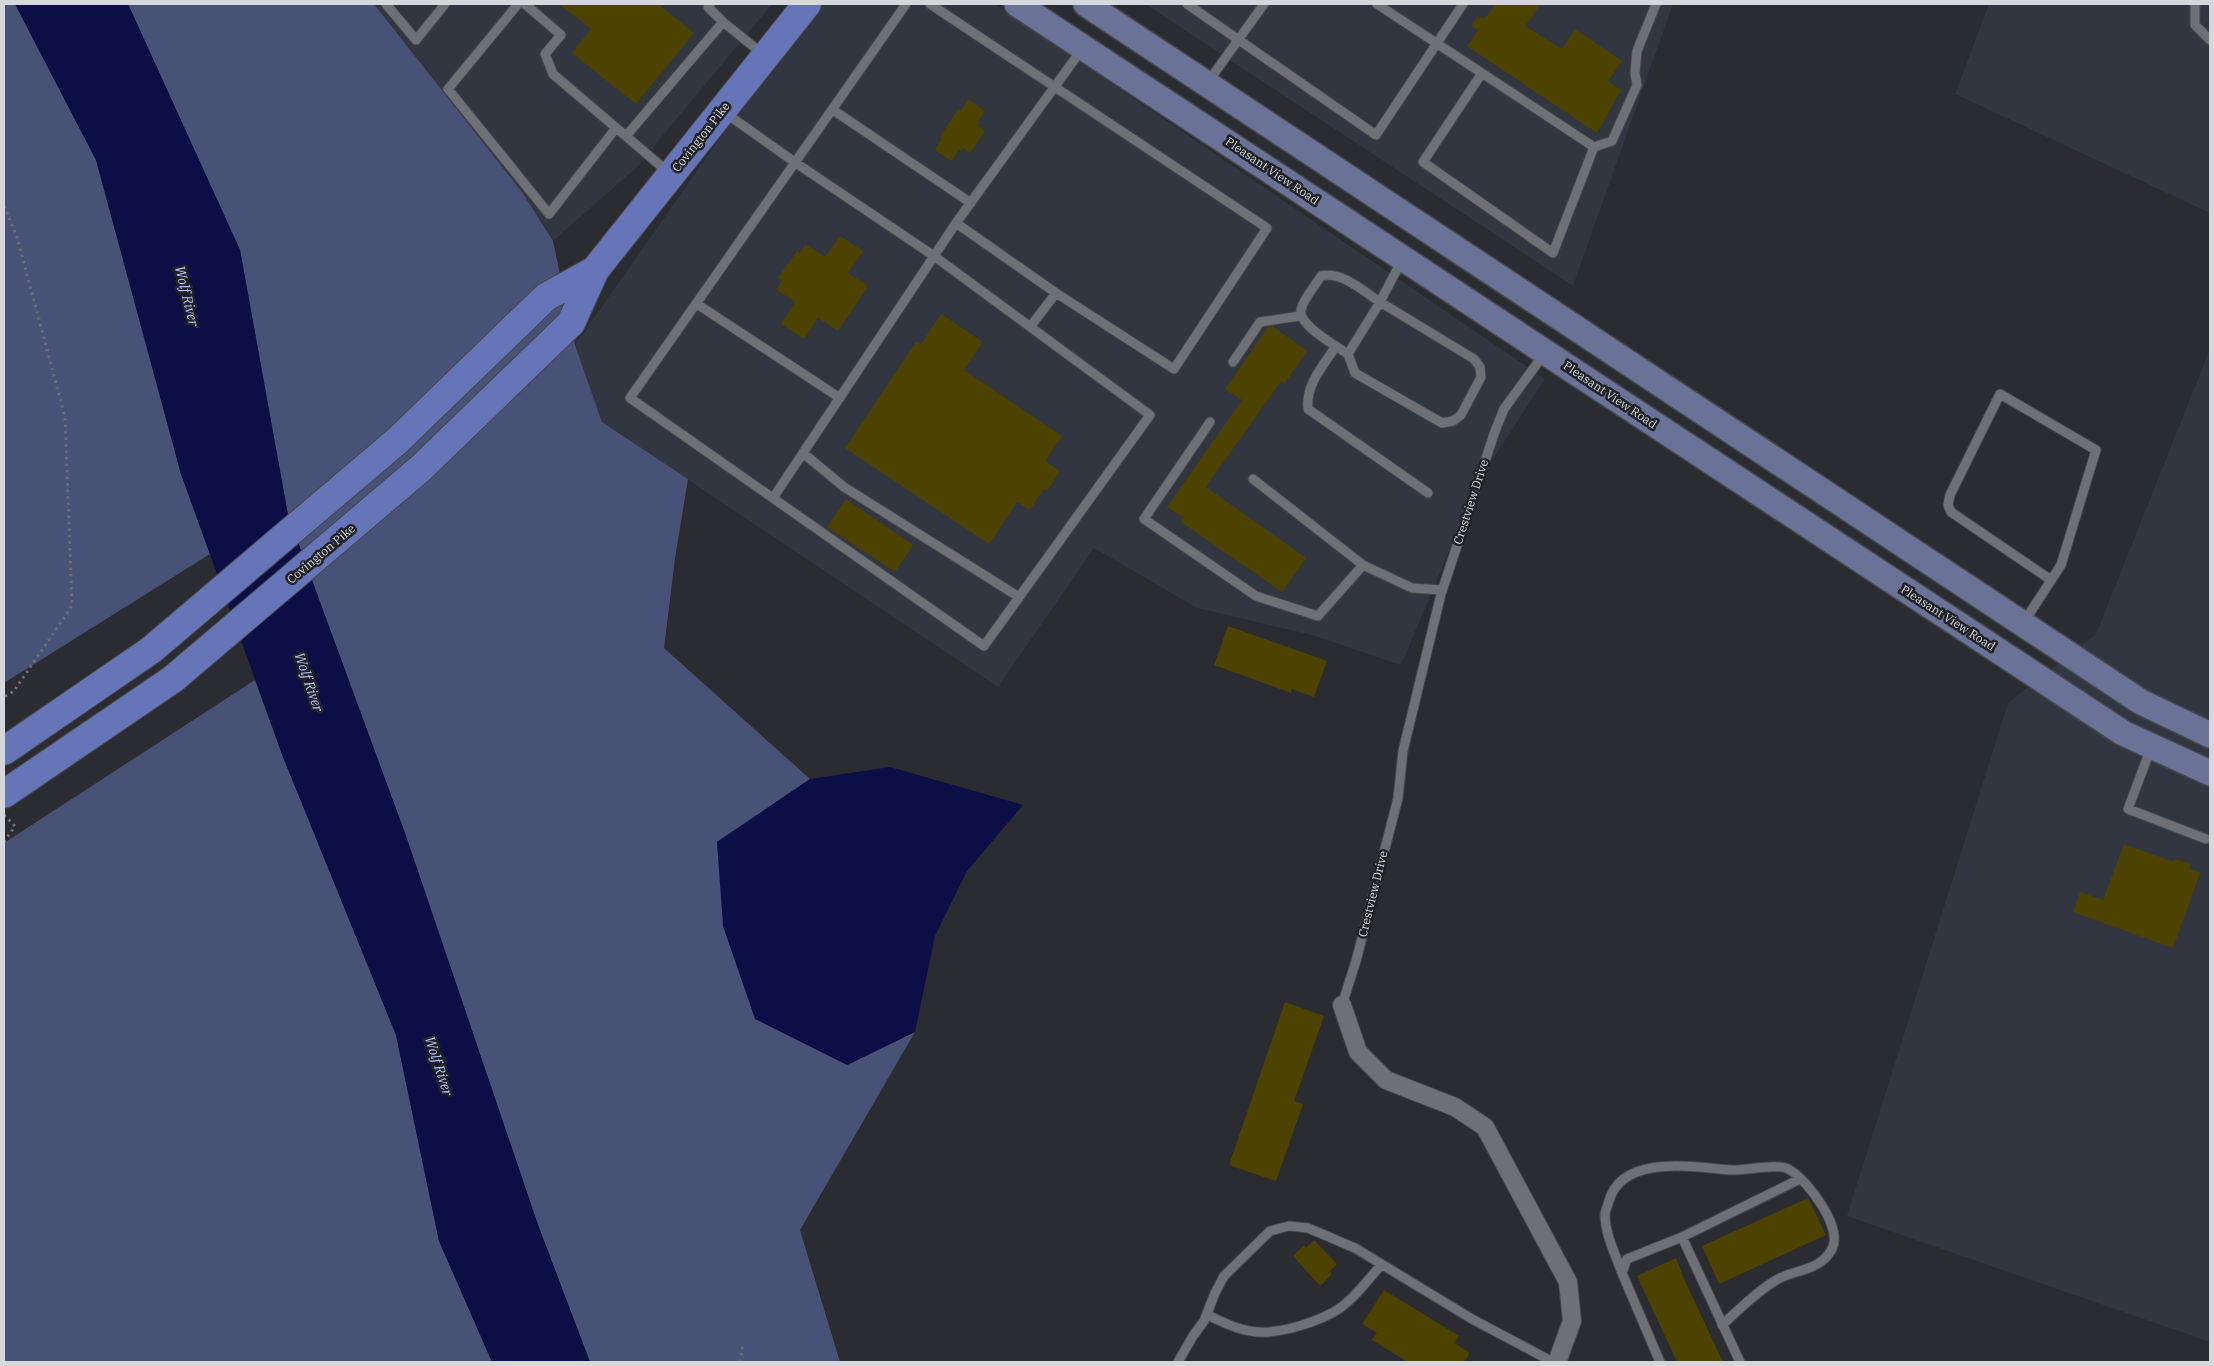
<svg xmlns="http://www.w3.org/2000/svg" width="2214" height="1366" viewBox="0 0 2214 1366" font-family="'IBM Plex Serif',serif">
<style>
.built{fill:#323640}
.green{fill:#475276}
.water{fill:#0b0f46}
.building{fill:#4d4300}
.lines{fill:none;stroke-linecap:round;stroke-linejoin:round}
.lane-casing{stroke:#46474b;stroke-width:11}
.street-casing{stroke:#46474b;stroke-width:20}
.secondary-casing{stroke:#46474b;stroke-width:28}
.primary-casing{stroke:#46474b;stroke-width:30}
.path{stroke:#6d6e73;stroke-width:3;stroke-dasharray:2.5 4;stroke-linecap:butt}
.lane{stroke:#6e7076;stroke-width:9}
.street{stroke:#6e7076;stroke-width:18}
.secondary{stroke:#6a7397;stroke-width:25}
.primary{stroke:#6675b7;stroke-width:28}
.labels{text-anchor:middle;stroke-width:5;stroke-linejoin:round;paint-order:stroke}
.street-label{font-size:12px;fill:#d6d7db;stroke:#212227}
.water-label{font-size:14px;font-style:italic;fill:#b4c5fc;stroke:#212227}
</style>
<rect width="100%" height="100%" fill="#2a2c31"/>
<!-- built -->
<path class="built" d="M374 4H772L636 168 553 241 522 192Z
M814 4H995L1545 379 1478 482 1401 665 1312 635 1197 608 1094 548 998 687 602 422 575 345Z
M1145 4H1673L1573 286Z
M1989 4H2210V213L1955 94Z
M2210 349V1342L1847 1216 2008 703 2096 634Z"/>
<!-- green -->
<path class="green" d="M4 4H15L96 160 181 474 210 554 4 683Z
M128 4H374L522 192 553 241 575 345 602 422 688 479 675 558 664 648 810 779 717 842 847 1065 915 1032 800 1230 840 1362H590L538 1225 406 836 288 515 240 250Z
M255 680 283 757 396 1035 439 1241 492 1362H4V843Z"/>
<!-- water -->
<path class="water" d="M15 4H128L240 250 288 515 406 836 538 1225 590 1362H492L439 1241 396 1035 283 757 181 474 96 160Z
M890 767 1023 805 967 871 935 936 915 1032 847 1065 755 1019 723 926 717 842 810 779Z"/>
<!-- building -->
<path class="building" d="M559 4H658L694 33 636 104 572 53 591 29Z
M1495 4H1541L1525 26 1562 49 1575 29 1622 61 1608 81 1621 90 1597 133 1467 46 1478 30 1471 26 1478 16 1485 19Z
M968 99 985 111 978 121 980 123 978 126 985 131 970 153 963 148 961 151 959 150 951 161 935 150 942 138 940 137 958 109 961 111Z
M840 236 863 251 848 273 868 286 838 331 818 318 804 339 781 324 795 302 776 289 782 280 778 278 797 251 800 253 806 244 825 257Z
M941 314 983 342 964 370 1062 436 1045 461 1060 471 1047 491 1044 489 1030 510 1017 502 989 544 845 448 916 342 921 344Z
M1272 326 1307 351 1285 383 1281 381 1206 487 1306 558 1282 592 1181 522 1184 518 1167 507 1242 400 1225 389 1268 327Z
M846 499 913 545 895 572 827 527Z
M1228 626 1327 661 1314 697 1292 689 1291 693 1214 665Z
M2124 844 2174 862 2175 859 2191 864 2189 868 2200 873 2173 948 2073 912 2080 892 2103 900Z
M1285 1002 1324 1016 1294 1101 1303 1104 1276 1181 1229 1165Z
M1808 1198 1826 1235 1719 1284 1702 1246Z
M1314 1240 1337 1264 1330 1271 1332 1274 1320 1286 1293 1256 1304 1245 1306 1248Z
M1676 1258 1684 1279 1723 1362H1677L1637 1276Z
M1384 1290 1459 1336 1455 1343 1470 1353 1464 1362H1408L1372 1340 1377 1333 1362 1324Z"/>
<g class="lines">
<!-- lane casing -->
<g class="lane-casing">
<path id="lane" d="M386 4 416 40 445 4
M518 4 448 89 549 214 616 128
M525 4 561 35 545 54 553 74 668 172
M710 4 708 7 723 22
M1187 4 1376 135 1463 4
M1377 4 1594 147 1612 141 1637 85 1635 73 1637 51 1656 4
M2195 4V25L2210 40
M1482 73 1423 162 1553 253 1594 147
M1208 82 1264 4
M833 110 971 203
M724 112 796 163 934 256 1150 415 984 646 630 398 906 4
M626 136 723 22 764 55
M956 223 1082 49
M697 304 840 398
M1030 327 1056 293
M1336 346C1324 365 1305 385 1308 409L1428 493
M1348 354 1355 373 1442 423 1453 421 1461 415 1481 377 1480 367 1474 359 1380 302 1348 354C1336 346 1298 325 1301 310 1303 299 1315 286 1321 276 1342 271 1363 291 1380 302L1402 260
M1233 362 1260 322 1300 316
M1210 422 1144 519 1256 596 1318 616 1363 565
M803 453 844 487 1019 597
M1253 479 1363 565 1412 588 1442 590
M773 498 956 223 1056 293 1174 369 1267 228 930 4
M2024 622 2061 565 2096 450 2000 394 1950 495 1948 505 1951 512 2051 580
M2151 748 2128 809 2206 839
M1342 1005 1356 961 1398 798 1403 751 1441 594 1495 431 1504 409 1544 354
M1682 1237 1740 1362
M1622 1273C1616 1256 1605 1234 1605 1215 1605 1211 1608 1205 1609 1201 1622 1154 1693 1167 1730 1170 1746 1171 1778 1162 1790 1170 1808 1181 1843 1227 1832 1249 1820 1271 1797 1269 1778 1279 1757 1291 1740 1309 1722 1325
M1207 1315C1221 1321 1235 1329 1250 1331 1273 1336 1311 1324 1332 1313 1351 1303 1367 1281 1381 1265
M1178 1362 1193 1336 1204 1321 1215 1293 1224 1276 1270 1231 1289 1226 1308 1228 1355 1248 1472 1319 1553 1362
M1660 1362 1622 1273 1627 1259 1682 1237 1800 1179"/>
</g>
<!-- street casing -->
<g class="street-casing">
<path id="street" d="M1342 1005 1358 1052 1386 1080 1455 1107 1485 1127 1568 1282 1572 1321 1557 1362"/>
</g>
<!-- secondary casing -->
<g class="secondary-casing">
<path id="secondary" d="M1017 4 2123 733 2210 773
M1086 4 2141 702 2210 735"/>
</g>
<!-- primary casing -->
<g class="primary-casing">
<path id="primary" d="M4 751 151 650 397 441 546 297 595 270
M4 794 173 679 421 468 571 323 595 270 807 4"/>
</g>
<!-- path -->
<path class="path" d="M4 206 17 237 65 417 72 606 14 691 4 697
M4 842 15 826 4 815
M740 1362 743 1344"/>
<!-- lane -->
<use href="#lane" class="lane"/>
<!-- street -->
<use href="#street" class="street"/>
<!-- secondary -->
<use href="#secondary" class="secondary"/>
<!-- primary -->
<use href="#primary" class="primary"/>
</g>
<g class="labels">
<!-- street labels -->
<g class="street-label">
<text transform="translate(701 137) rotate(-52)" y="4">Covington Pike</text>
<text transform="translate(1272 171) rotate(34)" y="4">Pleasant View Road</text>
<text transform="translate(1610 395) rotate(34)" y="4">Pleasant View Road</text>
<text transform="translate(1471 502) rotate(-72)" y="4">Crestview Drive</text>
<text transform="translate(321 554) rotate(-40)" y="4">Covington Pike</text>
<text transform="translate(1948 618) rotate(33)" y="4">Pleasant View Road</text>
<text transform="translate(1373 894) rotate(-76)" y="4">Crestview Drive</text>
</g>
<!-- water labels -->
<g class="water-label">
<text transform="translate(187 296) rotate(76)" y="5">Wolf River</text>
<text transform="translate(309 682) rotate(71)" y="5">Wolf River</text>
<text transform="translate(439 1066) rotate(72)" y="5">Wolf River</text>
</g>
</g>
<!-- border -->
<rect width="2214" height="1366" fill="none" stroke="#d6d7db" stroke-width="10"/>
</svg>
